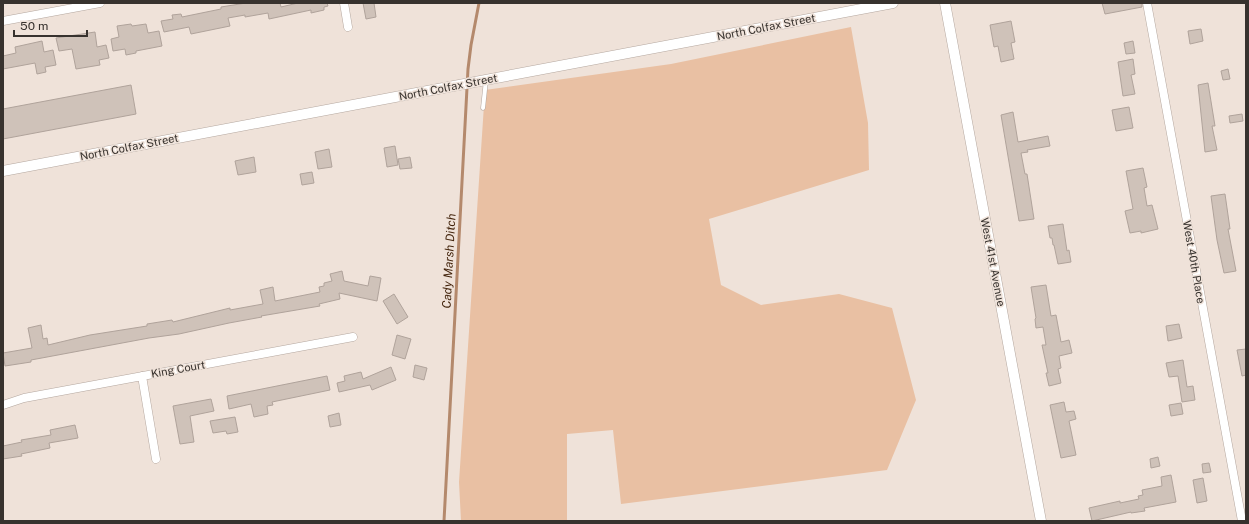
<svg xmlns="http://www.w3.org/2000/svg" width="1249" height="524" viewBox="0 0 1249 524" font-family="'Public Sans',sans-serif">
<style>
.green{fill:#e9c0a3}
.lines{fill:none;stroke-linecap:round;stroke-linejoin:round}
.stream{stroke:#b4896c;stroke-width:3}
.building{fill:#cfc2b9;stroke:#b0a39b}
.service-casing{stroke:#b4a79f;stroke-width:5}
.minor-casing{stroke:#b4a79f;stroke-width:9}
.tertiary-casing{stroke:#b4a79f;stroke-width:11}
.service{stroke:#fff;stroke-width:4}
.minor{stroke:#fff;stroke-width:8}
.tertiary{stroke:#fff;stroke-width:10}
.labels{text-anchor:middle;stroke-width:3;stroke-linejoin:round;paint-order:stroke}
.street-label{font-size:11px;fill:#37322e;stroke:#efe2d9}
.water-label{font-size:12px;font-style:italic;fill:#42230b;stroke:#efe2d9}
</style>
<rect width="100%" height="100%" fill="#efe2d9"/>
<!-- green -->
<path class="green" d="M851 27 868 123 869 170 709 219 721 285 761 305 839 294 892 308 916 400 887 470 621 504 613 430 567 434V521H461L459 482 485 90 671 64Z"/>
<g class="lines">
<!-- stream -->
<path class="stream" d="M444 521 468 69 471 45 479 3"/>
</g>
<!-- building -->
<path class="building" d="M246 3H280L281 7 298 3H327L328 6 324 7V10L311 13V10L269 19 268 13 245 17V15L228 18 230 26 191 34 189 27 164 32 161 21 173 19 172 15 181 14 182 17 221 9V7Z
M363 3H374L376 17 366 19Z
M1102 3H1142V7L1105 14Z
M1011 21 1015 42 1011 43 1014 59 1001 62 998 46 994 47 990 25Z
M131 24 132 26 146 24 148 33 159 31 162 46 136 51V53L126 55 125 49 113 51 111 39 119 37 117 26Z
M1201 29 1203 41 1190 44 1188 31Z
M95 32 97 47 106 45 109 58 99 60 100 65 76 69 72 49 59 51 56 38Z
M42 41 44 52 53 50 56 65 45 67 46 72 37 74 35 63 3 69V56L16 53 15 47Z
M1133 41 1135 53 1126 54 1124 43Z
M1133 59 1135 74 1131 75 1135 94 1123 96 1118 62Z
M1228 69 1230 79 1223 80 1221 71Z
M1208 83 1215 126H1212L1217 150 1205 152 1198 85Z
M131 85 136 114 3 139V109Z
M1129 107 1133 128 1116 131 1112 110Z
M1013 112 1018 142 1048 136 1050 146 1027 150 1028 152 1021 153 1025 174H1027L1034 219 1019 221 1001 115Z
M1242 114 1243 121 1230 123 1229 116Z
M395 146 398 165 387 167 384 148Z
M329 149 332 167 318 169 315 152Z
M254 157 256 172 238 175 235 161Z
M410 157 412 168 400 169 398 159Z
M1143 168 1147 187 1144 188 1147 206 1152 205 1158 229 1141 233V231L1130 233 1125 211 1133 209 1126 171Z
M312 172 314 183 302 185 300 174Z
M1225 194 1230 229H1228L1236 271 1224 273 1217 240 1211 196Z
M1063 224 1067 251 1069 250 1071 262 1058 264 1054 245H1053L1052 238H1050L1048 226Z
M342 271 344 281 368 286 370 276 381 278 377 301 339 293 340 299 319 304 320 306 261 316 262 317 229 323 179 334 149 338 31 360V362L5 366 3 353 32 348 28 328 41 325 43 339 47 338 48 345 90 335 147 326V324L172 320 173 322 230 308V310L263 304 260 290 273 287 275 301 320 292 319 287 324 286V283L332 281 330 274Z
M1046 285 1051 316 1056 315 1061 342 1069 340 1072 353 1059 356 1061 368 1058 369 1061 383 1049 386 1046 373H1048L1042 345H1046L1043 327 1036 328 1035 319 1036 318 1031 287Z
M394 294 408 317 397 324 383 301Z
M1179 324 1182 338 1168 341 1166 326Z
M397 335 411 339 405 359 392 355Z
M1246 349V375L1242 376 1237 350Z
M1183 360 1187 387 1193 386 1195 400 1182 402 1178 376 1169 377 1166 363Z
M415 365 427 368 424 380 413 377Z
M391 367 396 380 372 390 370 385 339 392 337 383 345 381 344 376 361 372 363 379Z
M327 376 330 390 272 402 273 405 267 406 268 414 254 417 251 404 229 409 227 396Z
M211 399 214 411 190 416 194 442 180 444 173 406Z
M1064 402 1066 412 1074 411 1076 419 1069 421 1076 455 1061 458 1050 405Z
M1181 403 1183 414 1171 416 1169 405Z
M339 413 341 425 330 427 328 416Z
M235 417 238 432 227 434 226 431 213 433 210 421Z
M75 425 78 438 49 443 50 448 21 454 22 456 3 459V446L22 442 21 440 51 435 50 430Z
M1158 457 1160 466 1151 468 1150 459Z
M1209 463 1211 472 1203 473 1202 464Z
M1171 475 1176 502 1144 508 1145 511 1131 513V512L1092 521 1089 508 1120 501V503L1139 499 1138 496 1143 495 1142 490 1162 486 1161 477Z
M1203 478 1207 501 1197 503 1193 480Z"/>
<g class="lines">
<!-- service casing -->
<g class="service-casing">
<path id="service" d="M483 108 486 80"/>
</g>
<!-- minor casing -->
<g class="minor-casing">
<path id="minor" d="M344 3 348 27
M1147 3 1242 521
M3 21 100 3
M142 376 156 459
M3 405 24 398 353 337"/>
</g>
<!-- tertiary casing -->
<g class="tertiary-casing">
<path id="tertiary" d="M945 3 1041 521
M3 171 893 3"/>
</g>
<!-- service -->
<use href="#service" class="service"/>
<!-- minor -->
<use href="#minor" class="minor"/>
<!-- tertiary -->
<use href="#tertiary" class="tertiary"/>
</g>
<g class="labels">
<!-- street labels -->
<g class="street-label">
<text transform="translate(766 27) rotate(-11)" y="4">North Colfax Street</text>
<text transform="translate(448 87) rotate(-11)" y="4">North Colfax Street</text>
<text transform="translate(129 147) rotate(-11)" y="4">North Colfax Street</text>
<text transform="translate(993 262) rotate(79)" y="4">West 41st Avenue</text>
<text transform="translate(1194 262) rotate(80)" y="4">West 40th Place</text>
<text transform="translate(178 369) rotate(-10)" y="4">King Court</text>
</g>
<!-- water labels -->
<g class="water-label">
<text transform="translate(449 261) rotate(-87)" y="4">Cady Marsh Ditch</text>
</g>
</g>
<!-- border -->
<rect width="1249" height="524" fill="none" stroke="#37322e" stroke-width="8"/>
<!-- scale -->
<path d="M14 30v6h73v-6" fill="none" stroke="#37322e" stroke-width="2"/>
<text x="20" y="30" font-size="12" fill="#37322e" stroke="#efe2d9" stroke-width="3" paint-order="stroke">50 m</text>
</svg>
